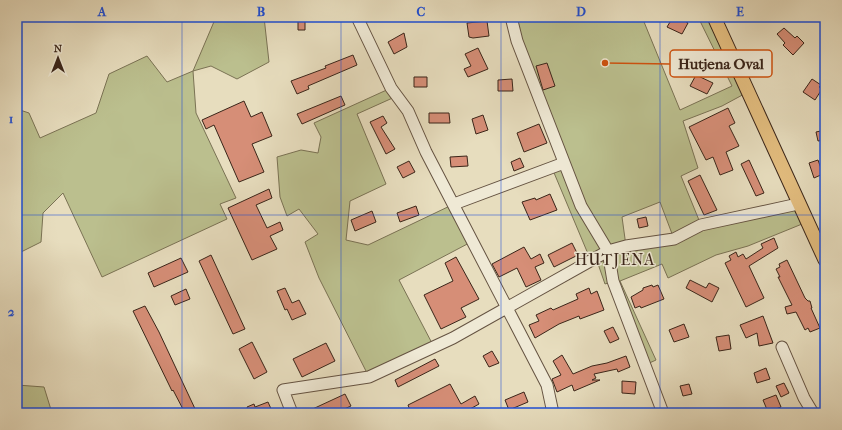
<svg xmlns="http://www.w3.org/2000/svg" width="842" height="430" viewBox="0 0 842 430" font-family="'IM FELL French Canon',serif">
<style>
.green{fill:#bbbf8e;stroke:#7a7254;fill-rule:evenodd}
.building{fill:#d68e77;stroke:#3a2519}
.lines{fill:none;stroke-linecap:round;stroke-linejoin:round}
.minor-casing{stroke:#655342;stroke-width:13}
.major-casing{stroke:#3a2519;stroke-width:15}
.minor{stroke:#efe9d5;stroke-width:11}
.major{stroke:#e4be7f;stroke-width:13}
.grid{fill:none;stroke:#1d4ed8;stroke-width:1;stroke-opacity:0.55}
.labels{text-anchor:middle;stroke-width:3;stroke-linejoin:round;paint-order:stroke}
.quarter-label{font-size:16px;letter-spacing:1px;fill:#3a2519;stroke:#efe9d5}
.leader{fill:none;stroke:#ce510e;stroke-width:1.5}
.callout-dot{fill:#ce510e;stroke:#efe9d5;stroke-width:1.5}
.callout{fill:#efe9d5;stroke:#ce510e;stroke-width:1.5}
.callout-label{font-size:15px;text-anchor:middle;font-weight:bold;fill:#3a2519}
.neatline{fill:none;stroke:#1d4ed8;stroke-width:1.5}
.grid-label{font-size:13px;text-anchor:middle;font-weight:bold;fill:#1d4ed8}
</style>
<rect width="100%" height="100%" fill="#e7ddbe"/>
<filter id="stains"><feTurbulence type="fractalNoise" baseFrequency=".005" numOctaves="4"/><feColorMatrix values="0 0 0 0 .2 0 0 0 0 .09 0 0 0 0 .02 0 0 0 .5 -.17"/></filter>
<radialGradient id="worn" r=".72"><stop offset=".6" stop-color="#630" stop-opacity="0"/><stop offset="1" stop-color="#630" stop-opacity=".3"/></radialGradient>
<!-- green -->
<path class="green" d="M216 17H264L269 62 237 79 211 66 193 71 196 113 236 198 220 204 227 219 102 277 63 193 43 213 41 242 17 254V109L29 113 40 138 96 113 109 74 147 56 167 82 193 71Z
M511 17H642L680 110 732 86 698 17H714L748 92 722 106 683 121 698 168 681 176 701 225 798 204 807 222 748 246 716 255 668 278 662 264 620 281 656 360 645 365 613 281 605 284 596 258 591 261 552 168 564 163ZM660 202 674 239 626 246 622 217Z
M391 88 397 96 357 114 386 184 350 201 346 240 368 245 454 204 473 241 399 280 434 347 369 377 319 278 305 242 318 234 299 209 287 216 280 197 277 157 301 150 318 153 321 137 314 123Z
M17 385 44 387 52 413H17Z"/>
<!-- building -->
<path class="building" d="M298 17H305V30H298Z
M673 17H678L688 23 682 34 667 27Z
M487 21 489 36 473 38 469 37 467 23Z
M784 28 795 38 797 36 804 43 793 55 783 45 785 43 777 34Z
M404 33 407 47 394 54 388 42Z
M478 48 488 69 468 77 464 69 471 66 465 54Z
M353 55 357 65 308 86 309 89 297 94 291 81 326 68 325 66Z
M547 63 555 86 543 90 536 66Z
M696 75 713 83 707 94 690 86Z
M414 77H427V87H414Z
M512 79 513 91H498V80Z
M812 79 821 85 819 87 822 89 815 100 803 92Z
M341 96 345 105 302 124 297 114Z
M244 101 251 117 262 112 272 136 252 144 264 172 239 182 214 125 206 129 202 120Z
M728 108 735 123 729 126 739 146 726 152 733 170 720 175 713 157 706 160 689 127Z
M429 113H449L450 123H429Z
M483 115 488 130 476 134 472 119Z
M383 116 387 123 381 127 395 149 386 154 370 122Z
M539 124 547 143 524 152 517 133Z
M825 130V140L818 141 816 132Z
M467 156 468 166 451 167 450 157Z
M520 158 524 167 514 171 511 162Z
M749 160 764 193 756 196 741 164Z
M818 160 823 174 814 178 809 163Z
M409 161 415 172 403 178 397 167Z
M700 175 717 210 704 215 688 181Z
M269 189 272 198 256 205 267 228 280 222 283 230 270 236 277 249 252 260 228 208Z
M550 194 557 210 530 220 522 202 535 198 536 200Z
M416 206 419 215 400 222 397 213Z
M372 211 376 222 355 231 351 220Z
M646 217 648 226 639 228 637 219Z
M774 238 778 248 749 266 764 298 746 307 725 263 731 260 729 256 736 252 738 257 743 254 746 259 763 248 761 244Z
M572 243 578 255 554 267 548 255Z
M524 247 531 259 540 254 544 263 535 267 541 280 526 287 517 268 499 277 492 264Z
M211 255 245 329 233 334 199 261Z
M456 257 479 299 461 308 466 317 441 329 424 295 453 281 445 263Z
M181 258 188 272 154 287 148 273Z
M787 260 805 298 808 301H810L812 308H811L820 328 810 332 808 328 805 330 796 312 787 314 785 307 792 305 778 277H780L776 269 780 267 779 264Z
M690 280 706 288 709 283 719 288 712 302 686 288Z
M652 285 653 287 658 285 664 299 641 308 640 306 635 308 631 297 643 290V288Z
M285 288 292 303 299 300 306 314 292 320 287 309 285 310 277 291Z
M589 288 591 294 597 291 604 310 580 319 579 316 559 324 535 338 529 325 539 321 536 315 551 308 553 310 578 299 576 294Z
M186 289 190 299 175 305 171 296Z
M145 306 159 332 197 413H185L173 390 172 391 133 311Z
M763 316 773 343 759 346 757 333 746 338 740 325Z
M684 324 689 337 674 342 669 330Z
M613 327 619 339 610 343 604 331Z
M729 335 731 349 719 351 716 337Z
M252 342 267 372 254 379 239 349Z
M326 343 335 361 302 377 293 359Z
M492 351 499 363 489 367 483 356Z
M562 355 573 374 592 366 607 363 626 356 630 367 618 372 617 369 594 374 596 378 592 380H600L574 391 572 385 557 392 552 379 561 375 553 361Z
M435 359 439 366 398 387 395 380Z
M766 368 770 379 757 383 754 373Z
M622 381 636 382 635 394 622 393Z
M784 383 789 393 781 397 776 386Z
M450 384 461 404 475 396 479 404 463 413H411L408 405Z
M689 384 692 394 683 396 680 386Z
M524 392 528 402 509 410 505 400Z
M345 394 351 406 335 413H304Z
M776 395 781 407 768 412 763 400Z
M268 402 272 411 268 413H241L248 410 247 407 254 404 255 407Z"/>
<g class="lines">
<!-- minor casing -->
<g class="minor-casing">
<path id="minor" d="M357 17 391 88 408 111 426 152 547 385 553 413
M511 17 517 41 581 206 608 251 613 281 663 413
M454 204 564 163
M782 347 804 398 813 413
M292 413 283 390 369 377 453 338 608 251 626 246 674 239 701 225 798 204"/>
</g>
<!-- major casing -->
<g class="major-casing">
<path id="major" d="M714 17 825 260"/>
</g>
<!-- minor -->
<use href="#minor" class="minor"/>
<!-- major -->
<use href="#major" class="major"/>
</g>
<!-- grid -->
<path class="grid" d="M182 17V413M341 17V413M501 17V413M660 17V413M17 215H825"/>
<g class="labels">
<!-- quarter labels -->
<g class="quarter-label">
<text x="615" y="265">HUTJENA</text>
</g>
</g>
<!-- callouts -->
<path class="leader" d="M605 63L670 64"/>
<circle class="callout-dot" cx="605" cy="63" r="4"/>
<rect class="callout" x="670" y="50" width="102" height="27" rx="4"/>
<g class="callout-label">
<text x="721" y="69">Hutjena Oval</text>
</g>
<!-- margin -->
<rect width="842" height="430" fill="none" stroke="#e7ddbe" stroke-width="44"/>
<!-- north arrow -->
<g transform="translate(58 58)" stroke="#efe9d5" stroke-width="3" paint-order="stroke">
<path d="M0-3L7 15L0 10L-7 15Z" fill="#3a2519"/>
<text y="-6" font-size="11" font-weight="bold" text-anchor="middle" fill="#3a2519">N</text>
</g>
<rect x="22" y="22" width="798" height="386" class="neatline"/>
<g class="grid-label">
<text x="102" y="16">A</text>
<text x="261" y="16">B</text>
<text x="421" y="16">C</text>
<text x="581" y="16">D</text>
<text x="740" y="16">E</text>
<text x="11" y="123">1</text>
<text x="11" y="316">2</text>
</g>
<rect width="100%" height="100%" filter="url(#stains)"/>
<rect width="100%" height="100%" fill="url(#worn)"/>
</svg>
